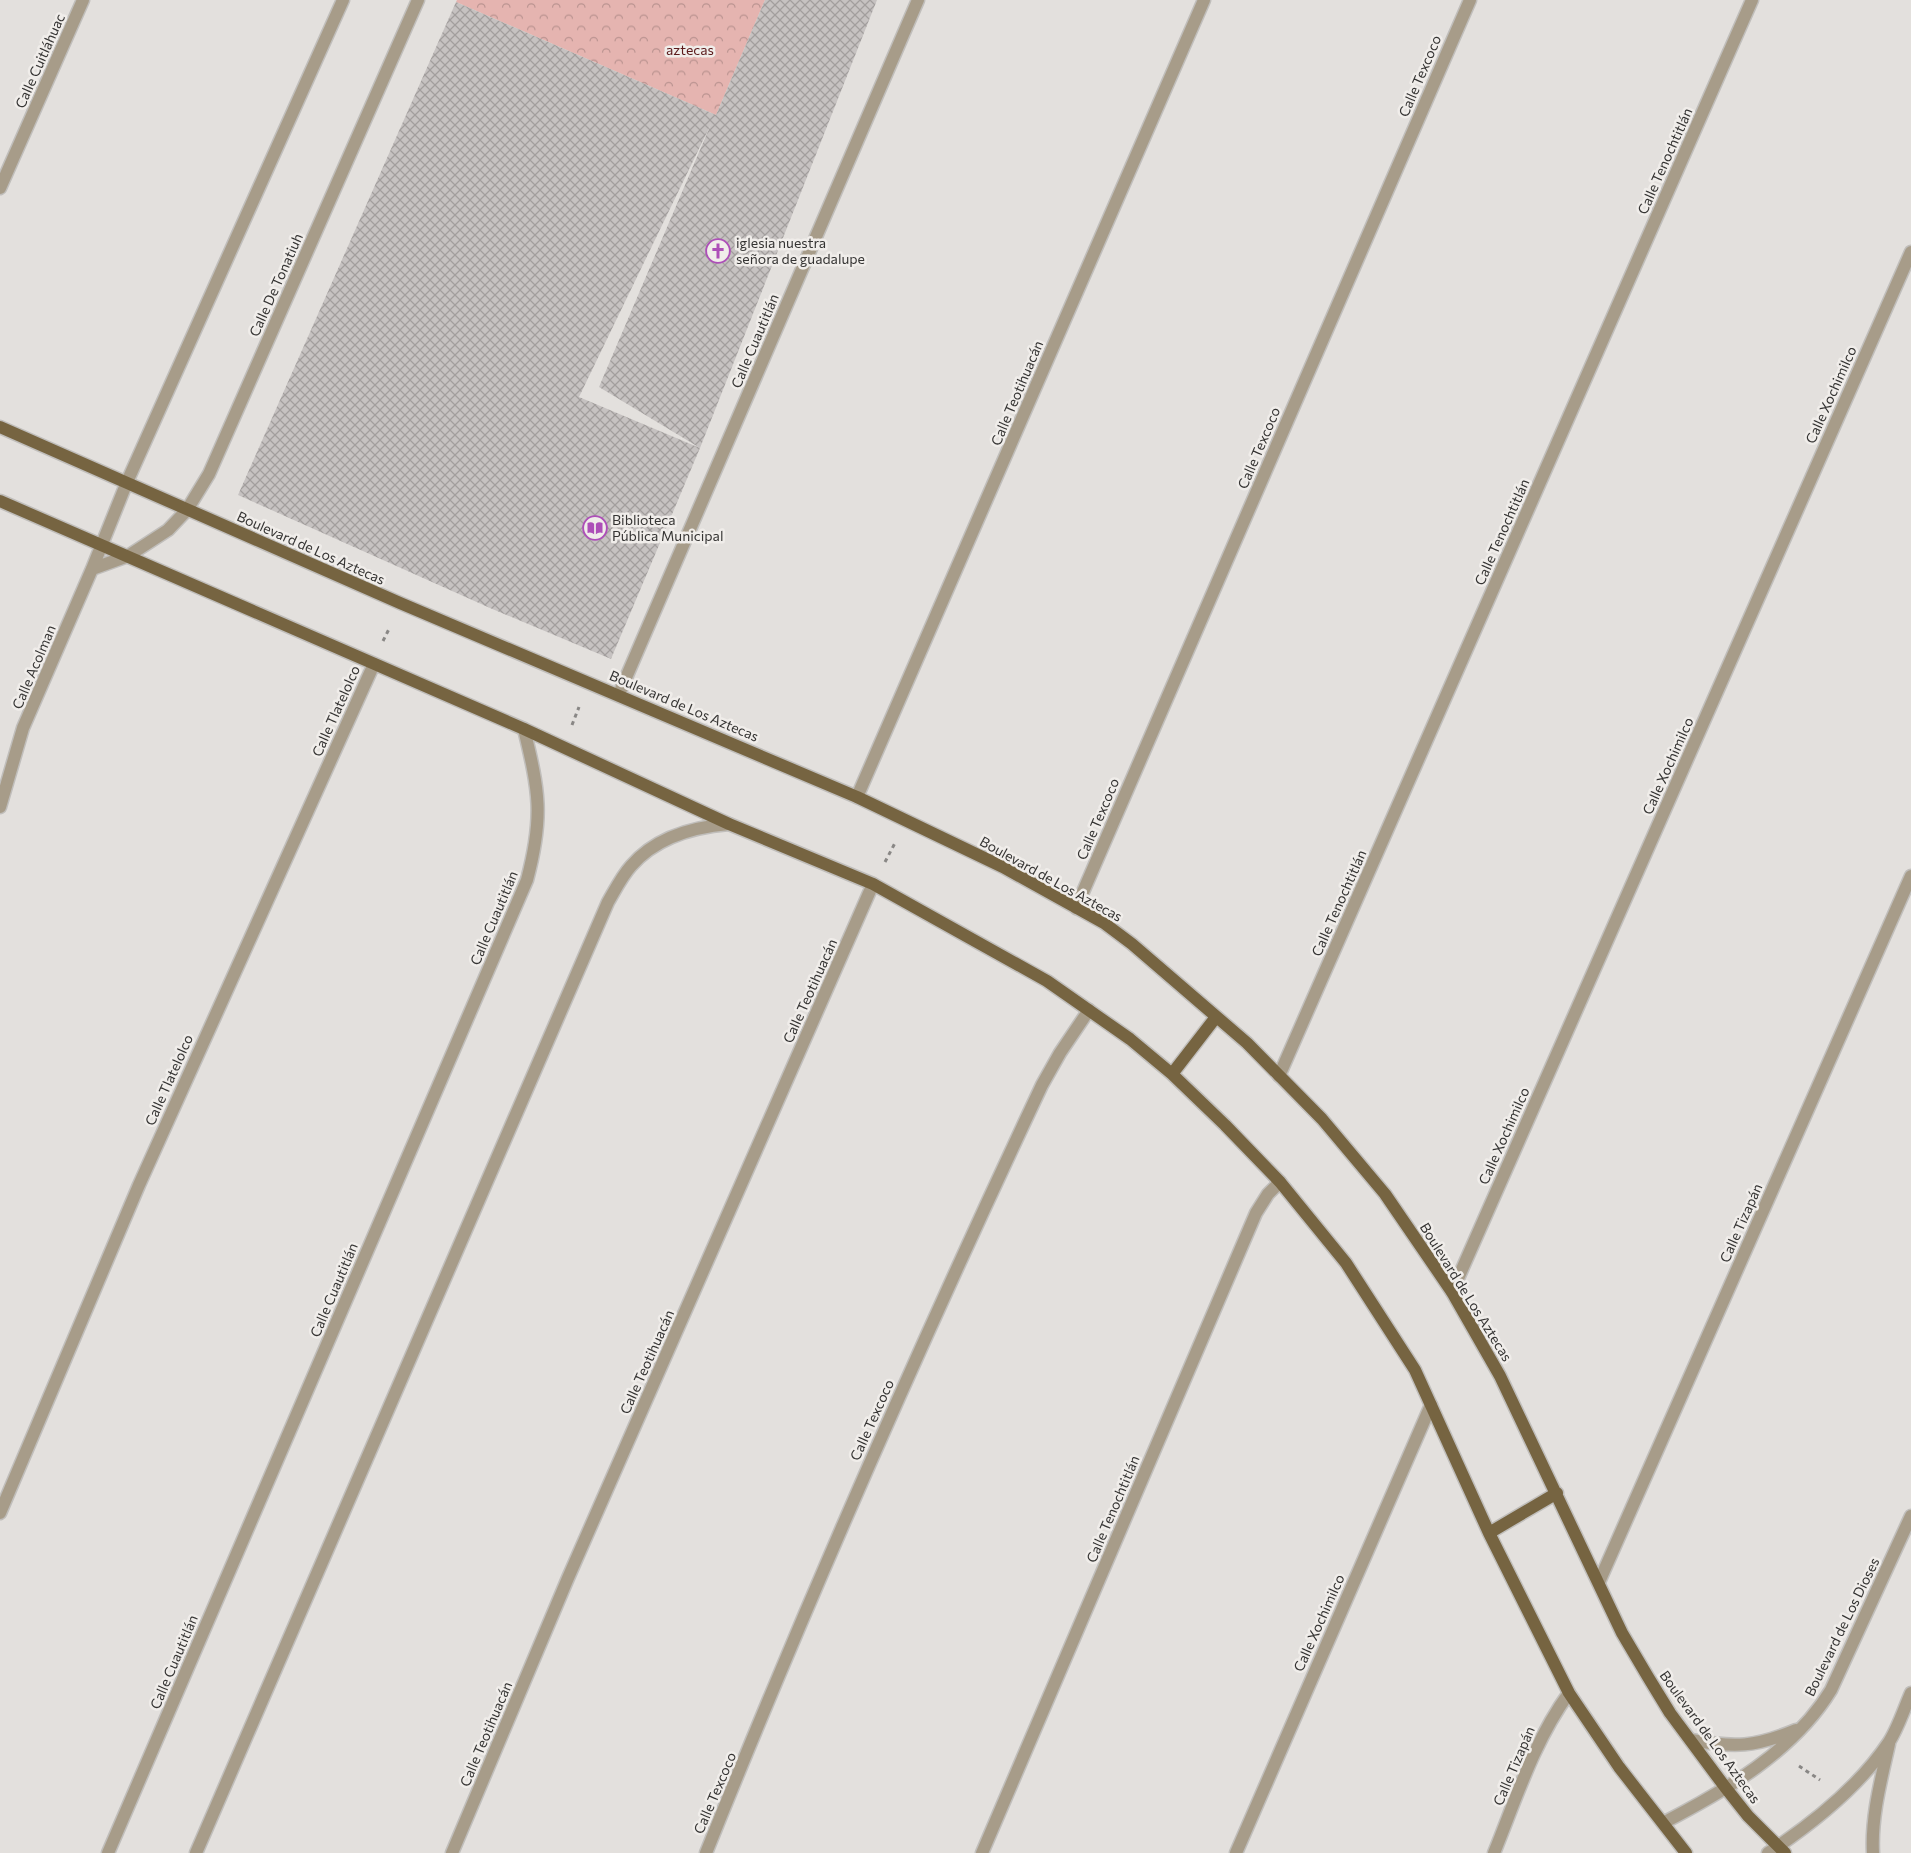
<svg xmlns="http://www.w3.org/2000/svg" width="1911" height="1853" viewBox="0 0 1911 1853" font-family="Commissioner,sans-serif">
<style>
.park{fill:url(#park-crowns)}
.building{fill:url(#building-cross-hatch)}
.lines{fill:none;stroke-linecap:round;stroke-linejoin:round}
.minor-casing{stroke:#c0bebb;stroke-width:15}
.major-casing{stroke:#c0bebb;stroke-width:15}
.path{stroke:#898785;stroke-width:3;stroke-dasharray:4 4;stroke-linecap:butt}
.minor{stroke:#a79c89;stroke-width:12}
.major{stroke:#766441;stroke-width:12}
.labels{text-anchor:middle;stroke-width:5;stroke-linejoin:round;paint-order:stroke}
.park-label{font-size:14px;fill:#5c1a1b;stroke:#f0edea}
.street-label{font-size:14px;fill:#353433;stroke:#f0edea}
.poi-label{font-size:14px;fill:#353433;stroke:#f0edea;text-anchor:start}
</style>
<defs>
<pattern id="park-crowns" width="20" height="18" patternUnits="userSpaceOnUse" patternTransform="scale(1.25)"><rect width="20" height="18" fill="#e5b4b0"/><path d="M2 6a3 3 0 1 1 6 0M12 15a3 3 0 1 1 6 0" fill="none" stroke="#ba9390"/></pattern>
<pattern id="building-cross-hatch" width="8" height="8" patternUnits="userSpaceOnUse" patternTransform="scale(1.25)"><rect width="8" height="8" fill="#c6c2c1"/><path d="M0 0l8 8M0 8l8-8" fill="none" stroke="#a29e9d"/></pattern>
</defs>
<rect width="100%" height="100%" fill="#e3e0dd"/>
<!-- park -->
<path class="park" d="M457 0H765L716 115 456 2Z"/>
<!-- building -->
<path class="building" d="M765 0H877L700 448 599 387 711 124 579 397 700 448 611 659 490 608 238 495 456 2 716 115Z"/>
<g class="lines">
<!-- minor casing -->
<g class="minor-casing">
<path id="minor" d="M0 188 83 0
M92 569 128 556 168 530 187 510 209 474 418 0
M619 694 918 0
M857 797 1204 0
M0 807 23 728 92 569 127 482 343 0
M1076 908 1470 0
M1279 1076 1752 0
M1452 1292 1911 252
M0 1513 139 1185 374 664
M1599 1582 1911 876
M1691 1740C1735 1748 1755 1747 1796 1730
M1663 1823C1725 1791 1794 1751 1831 1690L1911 1516
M108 1853 527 880C544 816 539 791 524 729
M196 1853 608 902C615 890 622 876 631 866 656 837 693 827 729 824
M452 1853 568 1578 873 884
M706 1853C810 1594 923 1338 1042 1085L1060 1053 1089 1010
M982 1853 1256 1213 1268 1194 1280 1182
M1236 1853 1431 1405
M1494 1853C1516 1799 1534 1741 1569 1693
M1768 1853C1812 1824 1859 1787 1889 1742 1898 1728 1904 1709 1911 1693
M1873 1853C1871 1817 1881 1780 1889 1744"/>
</g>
<!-- major casing -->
<g class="major-casing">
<path id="major" d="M0 427 400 603 857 797 1003 867 1104 923 1132 944 1247 1043 1322 1119 1385 1194 1452 1292 1500 1376 1622 1633 1648 1677 1670 1713 1725 1787 1748 1816 1785 1853
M0 501 524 729 729 824 873 884 1047 981 1130 1039 1172 1074 1225 1125 1280 1182 1346 1263 1415 1370 1489 1533 1569 1693 1619 1767 1686 1853
M1172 1074 1216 1017
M1489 1533 1557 1493"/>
</g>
<!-- path -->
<path class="path" d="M383 641 390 627
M572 725 579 707
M885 862 895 843
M1799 1766 1820 1780"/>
<!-- minor -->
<use href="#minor" class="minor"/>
<!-- major -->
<use href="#major" class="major"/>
</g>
<!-- icons -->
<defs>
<g id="church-ring" transform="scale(1.25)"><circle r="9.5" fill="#f0edea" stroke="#ad4fb8" stroke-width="1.5"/><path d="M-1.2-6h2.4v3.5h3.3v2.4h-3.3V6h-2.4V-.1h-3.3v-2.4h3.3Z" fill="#ad4fb8"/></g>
<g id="library-ring" transform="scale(1.25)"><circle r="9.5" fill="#f0edea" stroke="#ad4fb8" stroke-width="1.5"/><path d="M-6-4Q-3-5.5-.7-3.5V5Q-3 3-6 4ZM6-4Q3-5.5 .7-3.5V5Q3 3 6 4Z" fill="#ad4fb8"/></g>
</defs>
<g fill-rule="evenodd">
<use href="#church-ring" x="718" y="251"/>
<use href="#library-ring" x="595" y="528"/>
</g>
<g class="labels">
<!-- park labels -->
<g class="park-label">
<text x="690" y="55">aztecas</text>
</g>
<!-- street labels -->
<g class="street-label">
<text transform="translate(40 61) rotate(-66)" y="5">Calle Cuitláhuac</text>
<text transform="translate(1420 76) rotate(-67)" y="5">Calle Texcoco</text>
<text transform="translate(1665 161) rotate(-66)" y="5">Calle Tenochtitlán</text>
<text transform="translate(276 285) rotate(-66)" y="5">Calle De Tonatiuh</text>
<text transform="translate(755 341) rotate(-67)" y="5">Calle Cuautitlán</text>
<text transform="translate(1017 393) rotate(-67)" y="5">Calle Teotihuacán</text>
<text transform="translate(1831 395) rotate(-66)" y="5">Calle Xochimilco</text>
<text transform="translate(1259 448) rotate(-67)" y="5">Calle Texcoco</text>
<text transform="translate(1502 532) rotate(-66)" y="5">Calle Tenochtitlán</text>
<text transform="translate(311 548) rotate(24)" y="5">Boulevard de Los Aztecas</text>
<text transform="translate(34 667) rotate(-67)" y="5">Calle Acolman</text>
<text transform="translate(684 706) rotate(23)" y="5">Boulevard de Los Aztecas</text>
<text transform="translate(336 711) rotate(-66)" y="5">Calle Tlatelolco</text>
<text transform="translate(1668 766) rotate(-66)" y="5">Calle Xochimilco</text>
<text transform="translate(1098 819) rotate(-67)" y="5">Calle Texcoco</text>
<text transform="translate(1051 879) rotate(29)" y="5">Boulevard de Los Aztecas</text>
<text transform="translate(1339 903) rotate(-66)" y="5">Calle Tenochtitlán</text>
<text transform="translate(494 918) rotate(-67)" y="5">Calle Cuautitlán</text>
<text transform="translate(810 991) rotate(-66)" y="5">Calle Teotihuacán</text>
<text transform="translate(169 1080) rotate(-66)" y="5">Calle Tlatelolco</text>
<text transform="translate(1504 1136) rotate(-66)" y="5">Calle Xochimilco</text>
<text transform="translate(1741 1223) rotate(-66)" y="5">Calle Tizapán</text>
<text transform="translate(334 1290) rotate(-67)" y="5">Calle Cuautitlán</text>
<text transform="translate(1466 1292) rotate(58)" y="5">Boulevard de Los Aztecas</text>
<text transform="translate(647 1362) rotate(-66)" y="5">Calle Teotihuacán</text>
<text transform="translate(872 1420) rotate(-66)" y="5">Calle Texcoco</text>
<text transform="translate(1113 1509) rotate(-67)" y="5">Calle Tenochtitlán</text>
<text transform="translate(1319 1623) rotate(-66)" y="5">Calle Xochimilco</text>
<text transform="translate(1842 1627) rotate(-64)" y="5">Boulevard de Los Dioses</text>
<text transform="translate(174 1662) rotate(-67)" y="5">Calle Cuautitlán</text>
<text transform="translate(486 1734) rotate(-67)" y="5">Calle Teotihuacán</text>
<text transform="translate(1710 1737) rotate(54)" y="5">Boulevard de Los Aztecas</text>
<text transform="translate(1514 1766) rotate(-67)" y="5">Calle Tizapán</text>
<text transform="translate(715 1793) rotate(-67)" y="5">Calle Texcoco</text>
</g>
<!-- poi labels -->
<g class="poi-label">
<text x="736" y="248">iglesia nuestra<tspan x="736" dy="16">señora de guadalupe</tspan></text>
<text x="612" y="525">Biblioteca<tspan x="612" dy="16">Pública Municipal</tspan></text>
</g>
</g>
</svg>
